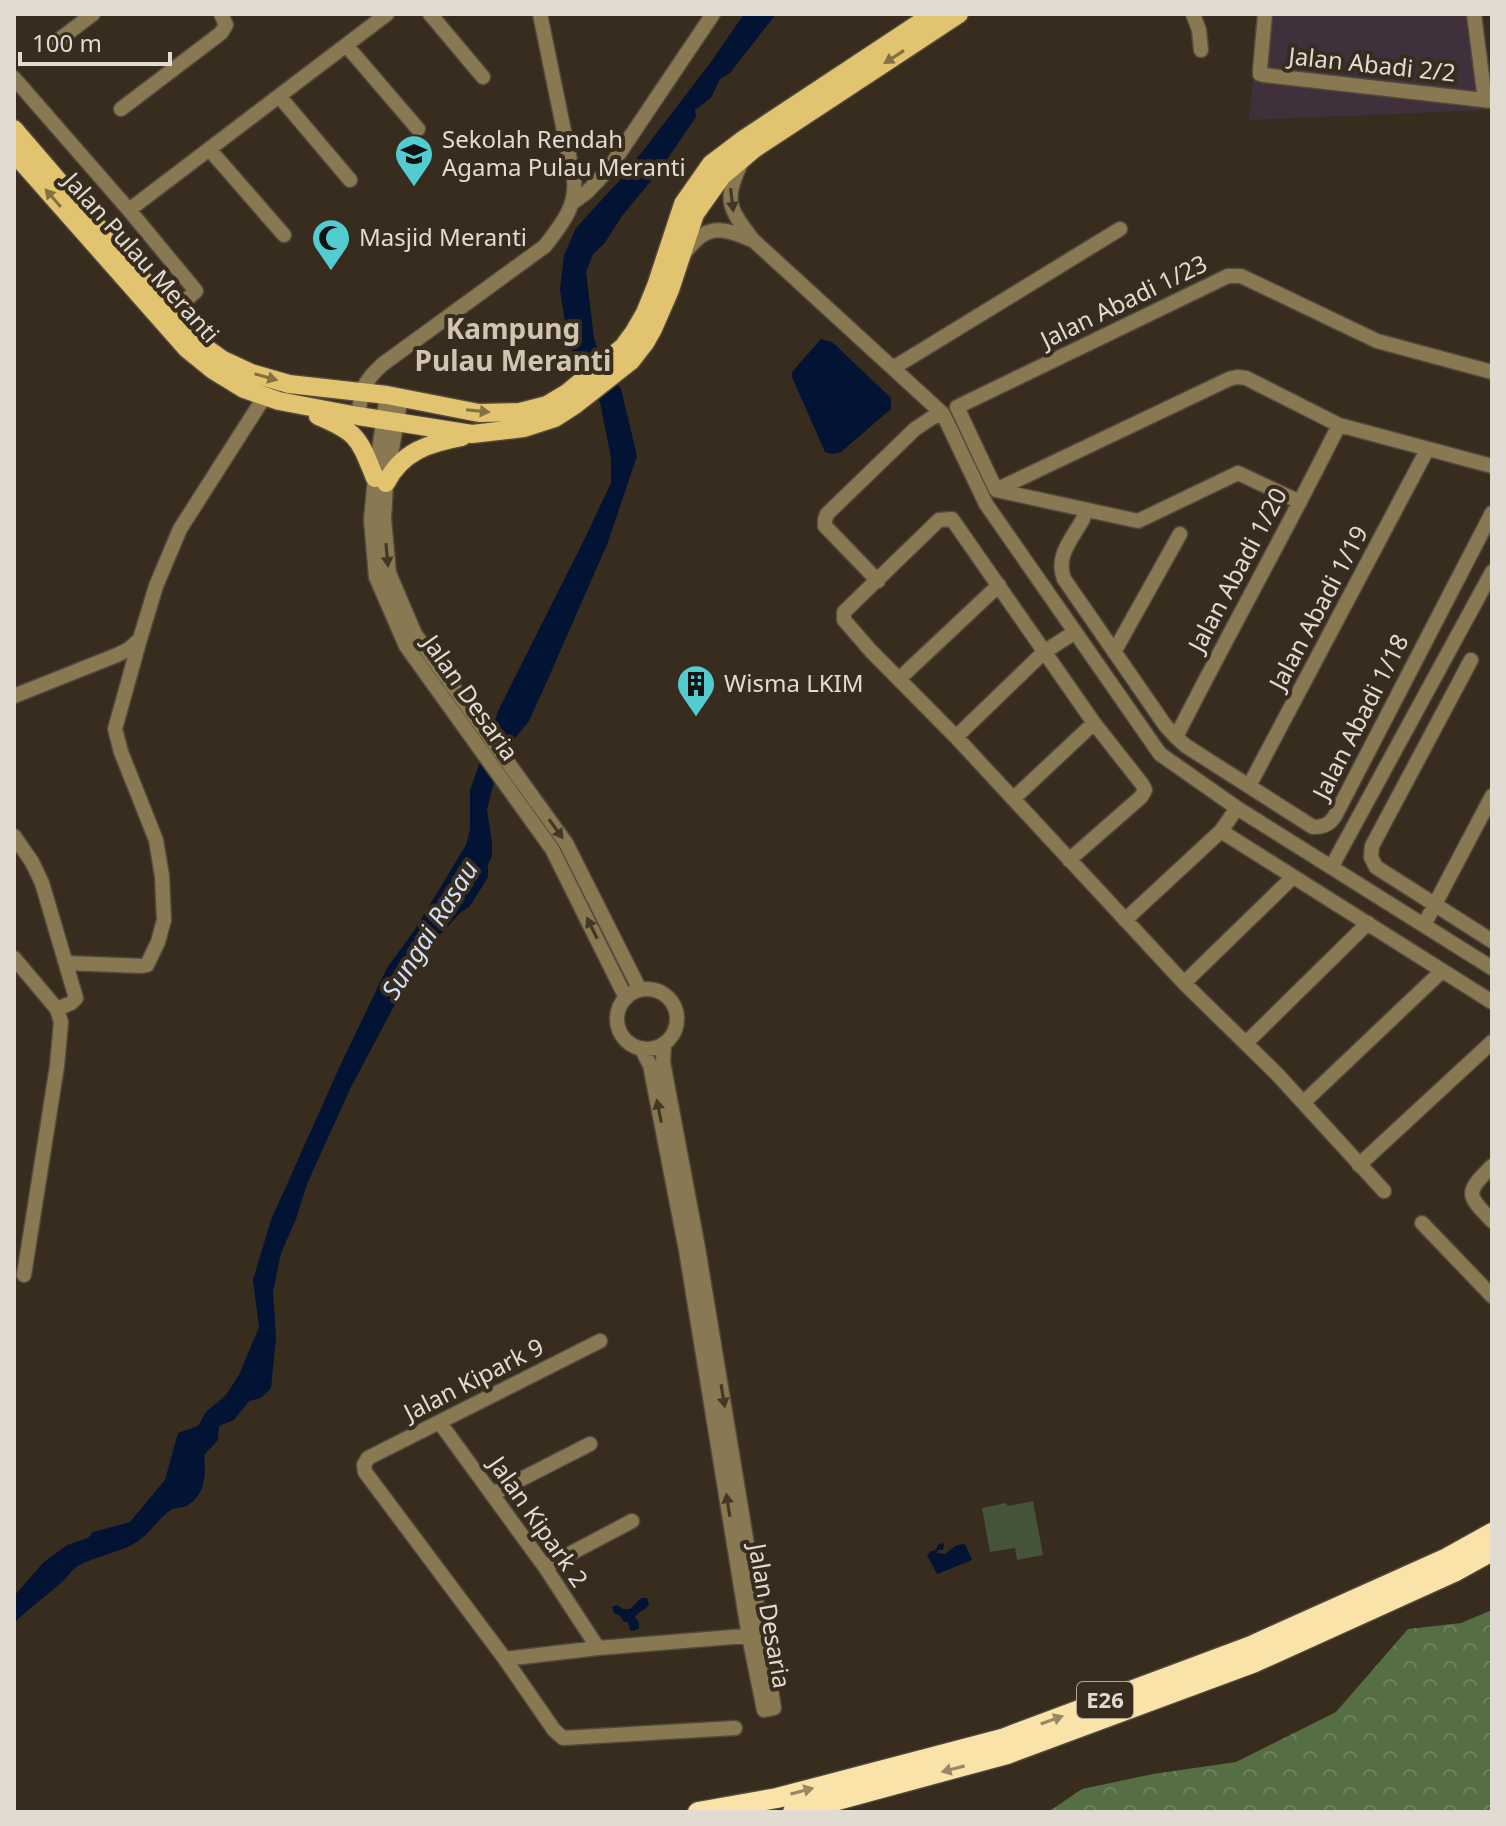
<svg xmlns="http://www.w3.org/2000/svg" width="1506" height="1826" viewBox="0 0 1506 1826" font-family="'Noto Sans',sans-serif">
<style>
.commercial{fill:#40303b}
.grass{fill:#445439}
.forest{fill:url(#forest-crowns)}
.water{fill:#021333}
.lines{fill:none;stroke-linecap:round;stroke-linejoin:round}
.minor-casing{stroke:#52483b;stroke-width:17}
.major-casing{stroke:#52483b;stroke-width:21}
.highway-casing{stroke:#52483b;stroke-width:23}
.minor{stroke:#887952;stroke-width:14}
.major{stroke:#e2c36f;stroke-width:18}
.highway{stroke:#f9e3a9;stroke-width:20}
.oneway{fill:#847042}
.oneway2{fill:#433826}
.oneway3{fill:#988864}
.labels{text-anchor:middle;stroke-width:8;stroke-linejoin:round;paint-order:stroke}
.shield{fill:#372c1e;stroke:#afa69c;stroke-width:2}
.shield-label{font-size:22px;font-weight:bold;fill:#e2dbd2}
.street-label{font-size:24px;fill:#e2dbd2;stroke:#372c1e}
.poi-label{font-size:24px;fill:#e2dbd2;stroke:#372c1e;text-anchor:start}
.water-label{font-size:26px;font-style:italic;fill:#cfdff9;stroke:#372c1e}
.quarter-label{font-size:28px;font-weight:bold;fill:#d1c4b2;stroke:#372c1e}
</style>
<defs>
<pattern id="forest-crowns" width="20" height="18" patternUnits="userSpaceOnUse" patternTransform="scale(2)"><rect width="20" height="18" fill="#566e44"/><path d="M2 6a3 3 0 1 1 6 0M12 15a3 3 0 1 1 6 0" fill="none" stroke="#6e825e"/></pattern>
</defs>
<rect width="100%" height="100%" fill="#372c1e"/>
<!-- commercial -->
<path class="commercial" d="M1260 14H1476L1489 110 1249 120Z"/>
<!-- grass -->
<path class="grass" d="M1033 1501 1043 1555 1017 1560 1015 1548 990 1552 982 1508 1006 1503 1008 1506Z"/>
<!-- forest -->
<path class="forest" d="M1492 1610V1812H1048L1082 1789 1153 1774 1236 1762 1336 1712 1408 1629 1461 1623Z"/>
<!-- water -->
<path class="water" d="M744 14H776L730 73 720 79 711 98 695 110 696 117 659 171 622 216 604 244 593 254 586 272 594 338 598 351 621 389 637 456 608 542 548 679 529 721 515 738 494 781 487 810 492 842V856L488 864V877L470 906 460 913 436 939 418 961 351 1087 307 1184 296 1219 281 1253 273 1292 276 1338 271 1388 261 1398 249 1401 234 1420 219 1426 218 1440 204 1455C206 1473 206 1494 188 1505 183 1508 177 1507 171 1510 157 1519 150 1534 135 1543 118 1553 96 1556 78 1566 71 1570 67 1578 61 1583 45 1597 29 1608 14 1623V1596L43 1563 67 1545 88 1538 93 1532 130 1522 165 1480 178 1433 198 1426 206 1412 226 1395 239 1375 259 1327 253 1280 271 1220 339 1068 387 968 414 931 466 845 470 830V790L499 709 584 540 611 483V458L600 402 573 353 566 328 560 290 564 255 576 228 618 182 649 143 711 62Z
M821 339 832 342 891 398V409L841 452 832 454 825 452 792 377V372Z
M941 1543 944 1544 943 1550H938L937 1553 945 1554 957 1545 965 1544 972 1560 937 1574 927 1555 931 1551H934L937 1548V1546Z
M641 1598H647L649 1604C646 1611 638 1611 635 1617L639 1622V1629L632 1631 630 1630 628 1622H624L620 1616 614 1613 612 1607 617 1605 623 1609H630Z"/>
<g class="lines">
<!-- minor casing -->
<g class="minor-casing">
<path id="minor" d="M430 14 483 77
M1193 14 1199 30 1201 50
M1265 14 1260 70V74L1264 75 1492 101
M1474 14 1485 100
M59 42 60 39 93 14
M346 45 418 129
M14 78 129 210
M279 96 350 180
M121 109 221 33 226 25 221 14
M210 150 284 235
M742 161C724 200 727 206 753 240L943 414 986 504 1160 754 1237 808 1492 968
M572 203 587 192 608 170 713 14
M684 254C706 223 721 227 752 240
M171 313 196 291 129 210 387 14
M893 368 1120 229
M387 395 375 478 371 520 376 577 406 646 552 849 626 998
M401 397 386 483 384 519 389 573 415 634 566 843 640 990
M358 416C362 389 362 383 383 364L545 246C560 226 577 207 574 180L540 14
M996 490 1229 379 1237 377 1246 378 1339 425 1492 466
M1300 502 1238 473 1138 521 996 490 957 407 1228 276H1241L1377 341 1492 372
M1083 519C1072 539 1055 556 1064 579L1165 725 1176 737 1186 746 1313 827C1324 827 1330 824 1335 816L1492 513
M878 581 825 526V520L827 514 915 429 933 417 943 414
M1114 652 1180 534
M1471 660 1372 846 1371 857 1376 867 1492 941
M899 679 999 585
M14 696 117 655 129 649 140 639 156 586 180 529 265 396
M956 737 1044 652 1075 632
M1176 737C1229 632 1287 530 1339 425
M1249 786 1427 450
M1013 799 1094 723
M1221 831 1492 1002
M14 836 32 862 42 883 76 998 71 1003 57 1009
M1069 860 1141 797 1145 790 1142 784 1094 723 952 519 939 520 844 612V620L871 651 956 737 1184 983 1277 1074 1384 1191
M1332 866 1492 572
M1125 920 1221 831 1237 808
M1424 925 1492 796
M14 958 57 1009 61 1022 57 1066 24 1275
M66 963 142 966 147 965 158 942 164 920 162 876 156 840 121 752 115 729 140 639
M1184 983 1293 877
M617 1019a30 30 0 1 1 60 0a30 30 0 1 1-60 0Z
M1247 1042 1368 923
M641 1048 650 1065 686 1250 749 1636 764 1710 774 1708 698 1248 663 1062 664 1044
M1304 1102 1442 971
M1359 1165 1492 1042
M1492 1166C1465 1193 1466 1194 1492 1221
M1422 1223 1492 1296
M600 1341 368 1458 364 1465 365 1472 505 1659 554 1730 563 1738 735 1728
M440 1423 545 1567 598 1648
M492 1494 590 1444
M545 1567 632 1521
M505 1659 598 1648 757 1635"/>
</g>
<!-- major casing -->
<g class="major-casing">
<path id="major" d="M14 129 195 340 223 360 251 373 289 384 387 395 479 413 520 412 547 405 567 393 623 347 634 332 645 313 656 286 683 204 711 164 744 139 933 14
M14 153 187 349 213 370 244 389 279 401 358 416 472 434 524 428 555 418 575 405 631 361 645 343 653 329 670 290 695 214 722 176 754 149 959 14
M318 416C359 433 359 439 375 478
M386 483C402 451 430 443 462 437"/>
</g>
<!-- highway casing -->
<g class="highway-casing">
<path id="highway" d="M698 1812 777 1798 1002 1739 1251 1646 1447 1558 1492 1533
M793 1812 1007 1754 1255 1662 1454 1572 1492 1551"/>
</g>
<!-- minor -->
<use href="#minor" class="minor"/>
<!-- major -->
<use href="#major" class="major"/>
<!-- highway -->
<use href="#highway" class="highway"/>
</g>
<!-- one-way arrows -->
<defs><path id="oneway-solid" d="M-6-.8H1V-3.2L6.5 0L1 3.2V.8H-6Z" transform="scale(2)"/></defs>
<g class="oneway">
<use href="#oneway-solid" transform="translate(894 57) rotate(147)"/>
<use href="#oneway-solid" transform="translate(53 198) rotate(-131)"/>
<use href="#oneway-solid" transform="translate(266 377) rotate(16)"/>
<use href="#oneway-solid" transform="translate(478 411) rotate(6)"/>
</g>
<g class="oneway2">
<use href="#oneway-solid" transform="translate(732 200) rotate(83)"/>
<use href="#oneway-solid" transform="translate(387 555) rotate(85)"/>
<use href="#oneway-solid" transform="translate(556 829) rotate(54)"/>
<use href="#oneway-solid" transform="translate(592 928) rotate(-116)"/>
<use href="#oneway-solid" transform="translate(659 1111) rotate(-101)"/>
<use href="#oneway-solid" transform="translate(723 1396) rotate(81)"/>
<use href="#oneway-solid" transform="translate(728 1505) rotate(-99)"/>
</g>
<g class="oneway3">
<use href="#oneway-solid" transform="translate(1052 1720) rotate(-20)"/>
<use href="#oneway-solid" transform="translate(953 1769) rotate(165)"/>
<use href="#oneway-solid" transform="translate(802 1791) rotate(-15)"/>
</g>
<!-- icons -->
<defs>
<g id="school-pin" transform="scale(2)"><path d="M0 17L-7.5 6A9.5 9.5 0 1 1 7.5 6Z" fill="#52ccd0" stroke="#372c1e"/><path d="M0-5L7-2L0 1L-7-2ZM-4 1L0 2.5L4 1V4Q0 6-4 4Z" fill="#111"/></g>
<g id="mosque-pin" transform="scale(2)"><path d="M0 17L-7.5 6A9.5 9.5 0 1 1 7.5 6Z" fill="#52ccd0" stroke="#372c1e"/><path d="M3.5-4.9A6 6 0 1 0 3.5 4.9A5 5 0 1 1 3.5-4.9Z" fill="#111"/></g>
<g id="building-pin" transform="scale(2)"><path d="M0 17L-7.5 6A9.5 9.5 0 1 1 7.5 6Z" fill="#52ccd0" stroke="#372c1e"/><path d="M-4-6H4V6H1V3H-1V6H-4ZM-2.5-4.3h1.7v1.8h-1.7ZM.8-4.3h1.7v1.8H.8ZM-2.5-1h1.7V.8h-1.7ZM.8-1h1.7V.8H.8Z" fill="#111"/></g>
</defs>
<g fill-rule="evenodd">
<use href="#school-pin" x="414" y="154"/>
<use href="#mosque-pin" x="331" y="238"/>
<use href="#building-pin" x="696" y="684"/>
</g>
<g class="labels">
<!-- shield labels -->
<rect class="shield" x="1077" y="1682" width="56" height="36" rx="6"/>
<g class="shield-label">
<text x="1105" y="1708">E26</text>
</g>
<!-- street labels -->
<g class="street-label">
<text transform="translate(1372 65) rotate(6)" y="8">Jalan Abadi 2/2</text>
<text transform="translate(141 258) rotate(48)" y="8">Jalan Pulau Meranti</text>
<text transform="translate(1124 302) rotate(-26)" y="8">Jalan Abadi 1/23</text>
<text transform="translate(1238 570) rotate(-62)" y="8">Jalan Abadi 1/20</text>
<text transform="translate(1319 608) rotate(-62)" y="8">Jalan Abadi 1/19</text>
<text transform="translate(470 698) rotate(55)" y="8">Jalan Desaria</text>
<text transform="translate(1361 717) rotate(-63)" y="8">Jalan Abadi 1/18</text>
<text transform="translate(474 1380) rotate(-27)" y="8">Jalan Kipark 9</text>
<text transform="translate(538 1522) rotate(55)" y="8">Jalan Kipark 2</text>
<text transform="translate(769 1616) rotate(80)" y="8">Jalan Desaria</text>
</g>
<!-- poi labels -->
<g class="poi-label">
<text x="442" y="148">Sekolah Rendah<tspan x="442" dy="28">Agama Pulau Meranti</tspan></text>
<text x="359" y="246">Masjid Meranti</text>
<text x="724" y="692">Wisma LKIM</text>
</g>
<!-- water labels -->
<g class="water-label">
<text transform="translate(430 930) rotate(-58)" y="9">Sungai Rasau</text>
</g>
<!-- quarter labels -->
<g class="quarter-label">
<text x="513" y="339">Kampung<tspan x="513" dy="32">Pulau Meranti</tspan></text>
</g>
</g>
<!-- border -->
<rect width="1506" height="1826" fill="none" stroke="#e2dbd2" stroke-width="32"/>
<!-- scale -->
<path d="M20 52v12h150v-12" fill="none" stroke="#e2dbd2" stroke-width="4"/>
<text x="32" y="52" font-size="24" fill="#e2dbd2" stroke="#372c1e" stroke-width="6" paint-order="stroke">100 m</text>
</svg>
